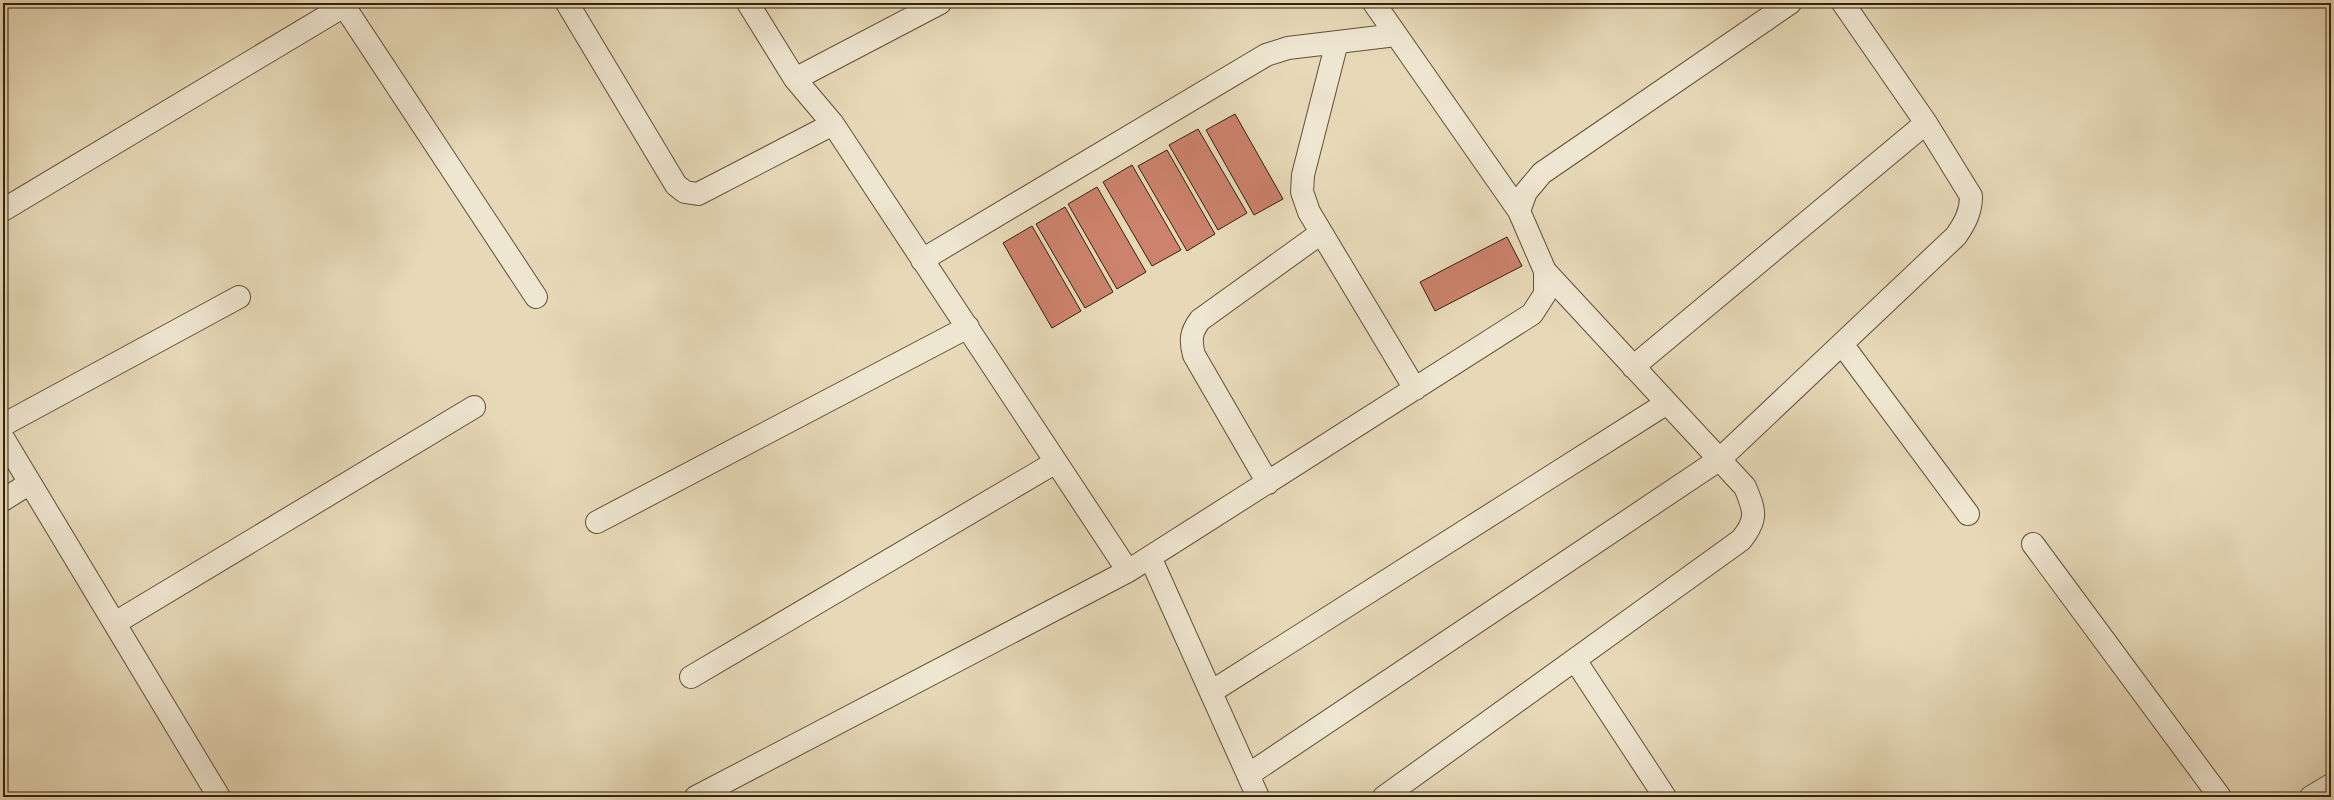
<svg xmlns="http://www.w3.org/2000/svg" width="2334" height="800" viewBox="0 0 2334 800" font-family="'Libre Caslon Text',serif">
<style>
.building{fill:#cc826c;stroke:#34230a}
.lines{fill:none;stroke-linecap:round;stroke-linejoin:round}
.street-casing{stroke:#615036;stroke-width:24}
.street{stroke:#efe6d1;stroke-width:22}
</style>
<rect width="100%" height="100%" fill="#e7d9b8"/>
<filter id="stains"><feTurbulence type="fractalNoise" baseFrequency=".005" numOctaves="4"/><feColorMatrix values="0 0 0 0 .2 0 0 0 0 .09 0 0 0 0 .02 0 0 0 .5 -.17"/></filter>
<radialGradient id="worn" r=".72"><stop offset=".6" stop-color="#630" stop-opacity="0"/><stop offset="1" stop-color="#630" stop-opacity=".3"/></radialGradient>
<!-- building -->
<path class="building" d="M1235 114 1283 199 1254 215 1206 130Z
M1198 129 1247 213 1218 230 1169 145Z
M1167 150 1215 234 1187 251 1138 166Z
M1132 165 1181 250 1152 266 1103 182Z
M1097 187 1146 272 1117 289 1068 204Z
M1065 207 1113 292 1085 308 1036 224Z
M1032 226 1081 311 1052 328 1003 243Z
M1507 237 1522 266 1435 311 1420 282Z"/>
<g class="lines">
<!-- street casing -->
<g class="street-casing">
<path id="street" d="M567 3 676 185 685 192 698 194 833 124
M748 3 795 79 833 124 1128 571 1532 314 1545 294V271L1519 211 1526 192 1542 173 1790 3
M1374 3 1519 211
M344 6 536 297
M1337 42 1303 175 1302 192 1309 212 1415 389
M795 79 940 3
M3 210 349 3
M922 260 1266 55 1288 48 1396 35
M1842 344 1968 514
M1633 367 1926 123
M3 425 239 297
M3 438 219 797
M1268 483 1194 355C1190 340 1191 332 1200 320L1321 233
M3 500 30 483
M597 522 968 327
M2033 544 2220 797
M1150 557 1258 797
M115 623 474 407
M1575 660 1665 797
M691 677 1056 462
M1211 692 1667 403
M1248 775 1720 459 1956 236C1965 223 1971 212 1971 196L1926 123 1843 3
M696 797 1128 571
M1384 797 1741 540C1758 519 1755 511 1745 487L1545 271
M2311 797 2331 785"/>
</g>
<!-- street -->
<use href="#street" class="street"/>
</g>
<!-- margin -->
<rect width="2334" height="800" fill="none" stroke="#e7d9b8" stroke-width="16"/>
<rect x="4" y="4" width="2326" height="792" fill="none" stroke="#34230a" stroke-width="2"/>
<rect x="8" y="8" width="2318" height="784" fill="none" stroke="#34230a"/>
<rect width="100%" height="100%" filter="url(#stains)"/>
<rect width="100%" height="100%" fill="url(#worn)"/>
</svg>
